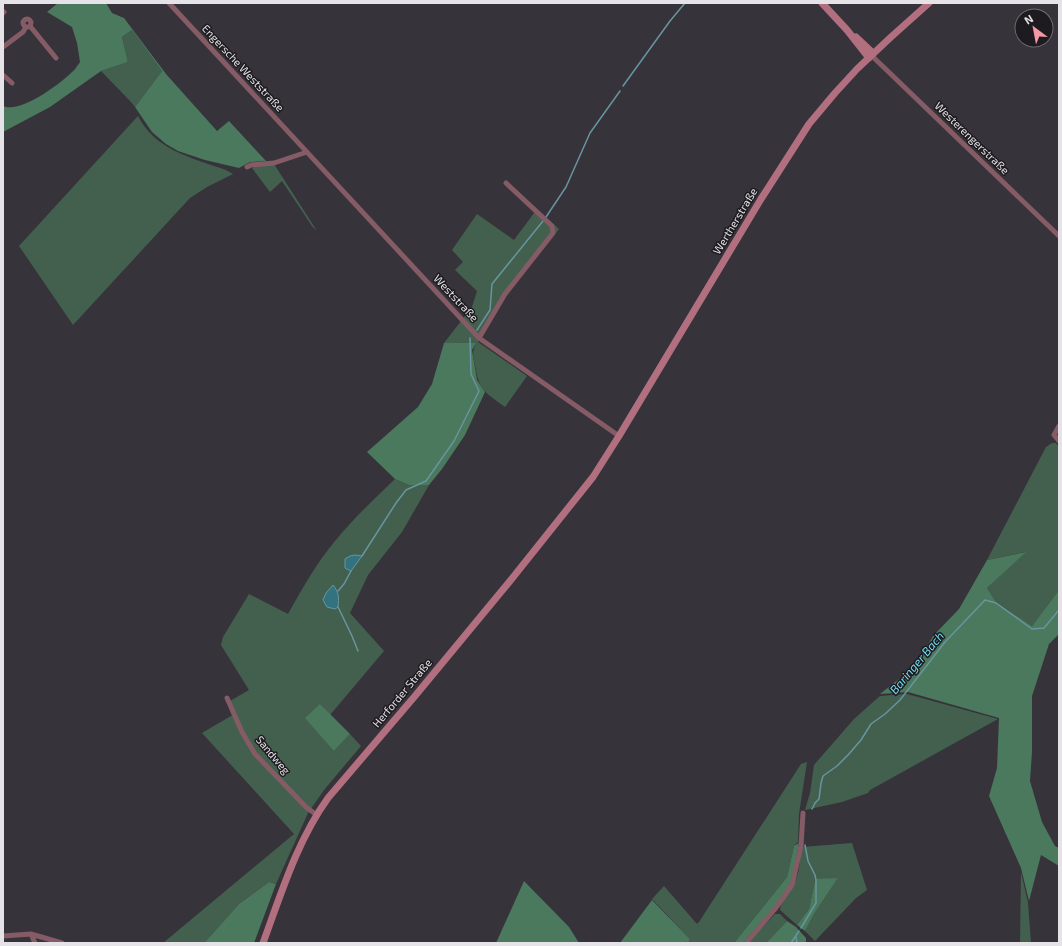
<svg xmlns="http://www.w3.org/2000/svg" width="1062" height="946" viewBox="0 0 1062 946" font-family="'Exo 2',sans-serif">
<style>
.green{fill:#43604f}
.forest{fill:#4a795e}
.water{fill:#337380;stroke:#68959f}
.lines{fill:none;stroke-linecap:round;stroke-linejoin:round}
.stream{stroke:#68959f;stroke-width:1.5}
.street{stroke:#855b65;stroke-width:5}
.secondary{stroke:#b26f7f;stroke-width:7}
.labels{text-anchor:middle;stroke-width:3;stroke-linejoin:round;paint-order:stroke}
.street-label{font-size:11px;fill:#e5e3e7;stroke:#1d1b1f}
.water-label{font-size:12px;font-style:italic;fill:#77dbef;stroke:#1d1b1f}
</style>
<rect width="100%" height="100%" fill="#37333a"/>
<!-- green -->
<path class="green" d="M132 30 162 71 135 107 131 102 101 71 128 62 122 37Z
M138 116C155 150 192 158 226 170L233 174 207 187 190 198 73 325 19 246Z
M274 164 317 231 312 226 282 181 270 192 252 168 256 166Z
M537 209 559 229 506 295 483 335 478 342 527 376 505 407C485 392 479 391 475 365 473 356 472 351 476 343H444L472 307 477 291 455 270 463 262 452 250 477 214 514 240Z
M1052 443H1056L1059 447V590L1032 626 996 602 987 588 1025 552 987 560 1046 447Z
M395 479 409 485H429L402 532 368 575 350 613 384 651 330 715 320 704 334 751 350 734 361 746 324 790 308 813 276 884 269 882 239 904 205 942 207 943H163L294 834 202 733 236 713 230 701 249 690 221 645 223 637 249 594 288 614C302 589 316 564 335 541 353 519 374 499 395 479Z
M907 694 998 719 870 790 868 793 842 802 805 810 810 793 814 765 854 719 880 696Z
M807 762 799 814 798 842 794 846 787 877 734 943H688L690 939 652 899 664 886 697 924 699 922 801 764Z
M852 843 867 890 856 898 815 941 805 931 814 914 838 878 815 881 809 909 797 925 780 910C780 901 792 889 796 879 800 869 800 857 802 847Z
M1021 872 1028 903 1031 943H1020Z
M775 914H780L787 921 766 943H747Z"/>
<!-- forest -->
<path class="forest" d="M58 3H106L112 13 124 18 166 74 217 131 229 121 266 161 250 162 239 168 205 160 178 151 166 144 152 132 135 107 162 71 132 30 122 37 128 62 101 71 50 107 3 132V106C20 114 60 84 72 72 75 70 77 66 80 62L77 43 72 27 47 12Z
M444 343H476L472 350 477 380 485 392 465 435 442 469 429 485H409L395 479 367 452 418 407 432 384Z
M1026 552 987 588 996 602 1032 626 1059 590V634L1049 644 1032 696V752L1030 781 1042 822 1055 846 1059 848V866L1041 855 1029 901 1021 868 989 796 997 768 999 718 908 692 880 694 903 676 918 662 933 636 959 609 987 560Z
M320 704 350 734 334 751 305 718Z
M799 843 791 884 772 910 743 943H734L787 877 794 846Z
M838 878 814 914 805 931 797 925 809 909 815 881 817 879Z
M524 881 569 927 579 943H496Z
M269 882 276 884 254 943 205 942 239 904Z
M652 900 690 939 688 943H620Z
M787 921 796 927 806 938V943H766Z"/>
<!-- water -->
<path class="water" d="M355 555 362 556 351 571 345 568V559L350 556Z
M333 585C339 592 339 598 338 607L335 609 327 607 323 600 326 593Z"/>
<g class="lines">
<!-- stream -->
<path class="stream" d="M623 86 670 21 685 3
M546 217 566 187 590 133 620 91
M477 330 490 310 492 284 543 221
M362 556 396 503 406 490 426 481 454 441 479 391 471 374 470 338
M338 591 344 584 351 571
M338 607 352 636 358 651
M812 809 815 803 819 799 821 783 823 776 837 766 848 755 861 740 871 724 885 714 900 700 945 642 985 600 996 603 1032 629 1044 628 1059 610
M801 928 816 903V880L815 875 808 861 805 845
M796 937 797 943
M791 943 799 931"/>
<!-- street -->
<path class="street" d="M169 3 479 338 619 436
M3 13 4 12
M23 23a4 4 0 1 1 8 0a4 4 0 1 1-8 0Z
M30 26 56 58
M3 47 23 32 26 27
M871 55 1059 236
M3 75 12 83
M247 167 251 165 274 163 307 152
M479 338 505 294 553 233 552 226 506 183
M1059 426 1054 435 1059 441
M227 698 242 732 255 754 307 808 317 815
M31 934 35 943
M3 936 31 934 62 943
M746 943 775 909 792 885 801 846 803 813"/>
<!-- secondary -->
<path class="secondary" d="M822 3 847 30 869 58
M856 37 873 53
M263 943C281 894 297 841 328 798L415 696 510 581 593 477 619 436 761 199 809 124 835 93 857 69 891 37 929 3"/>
</g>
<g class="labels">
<!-- street labels -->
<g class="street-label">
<text transform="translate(243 68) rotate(47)" y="4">Engersche Weststraße</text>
<text transform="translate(972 138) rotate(44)" y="4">Westerengerstraße</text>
<text transform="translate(735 221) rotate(-59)" y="4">Wertherstraße</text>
<text transform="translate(456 298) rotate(47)" y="4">Weststraße</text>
<text transform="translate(402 693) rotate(-50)" y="4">Herforder Straße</text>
<text transform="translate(273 755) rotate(50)" y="4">Sandweg</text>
</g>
<!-- water labels -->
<g class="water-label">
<text transform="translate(917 663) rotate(-50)" y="4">Baringer Bach</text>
</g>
</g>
<!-- border -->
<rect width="1062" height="946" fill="none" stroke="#e5e3e7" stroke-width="8"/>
<!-- north arrow -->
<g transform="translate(1034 28) rotate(328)"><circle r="19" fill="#1d1b1f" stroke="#6d6b6f"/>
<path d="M0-3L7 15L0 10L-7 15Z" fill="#f49aa6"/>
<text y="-6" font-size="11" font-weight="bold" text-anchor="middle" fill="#e5e3e7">N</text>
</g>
</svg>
